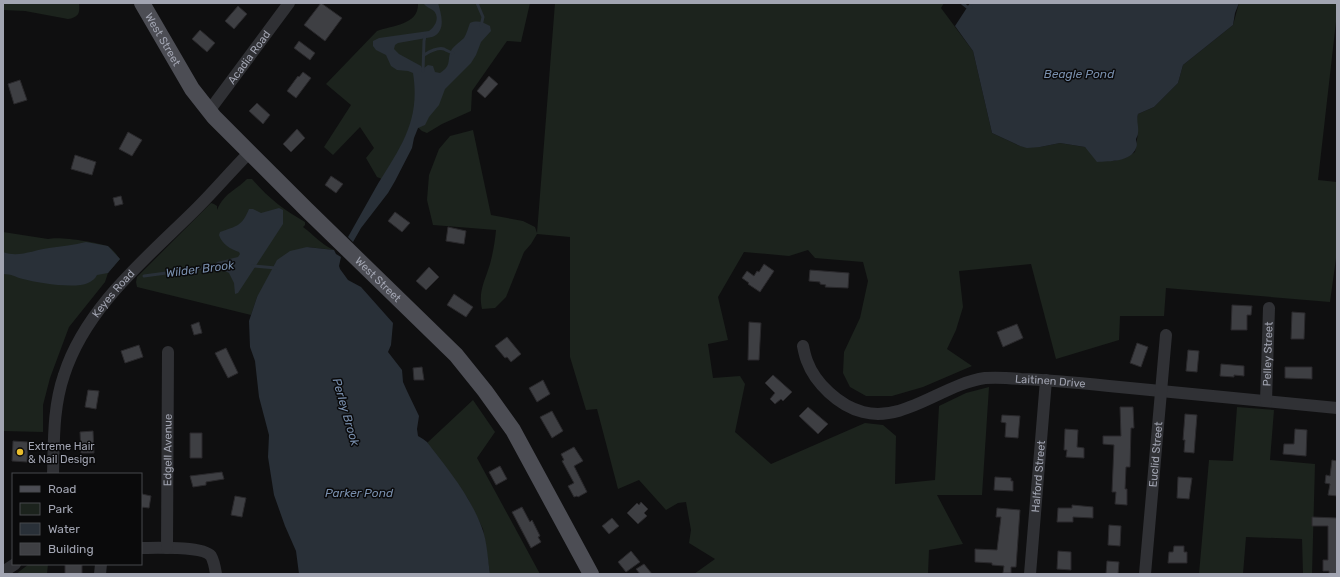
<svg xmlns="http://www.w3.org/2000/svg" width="1340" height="577" viewBox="0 0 1340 577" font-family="Rubik,sans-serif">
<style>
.green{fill:#1c231d}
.water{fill:#293038}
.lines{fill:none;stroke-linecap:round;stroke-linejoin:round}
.stream{stroke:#293038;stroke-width:3}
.building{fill:#3e3f43;stroke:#2a292c}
.minor{stroke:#303135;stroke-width:12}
.major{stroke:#4c4d54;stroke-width:16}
.poi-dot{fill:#eabe2d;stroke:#0a0a0b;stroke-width:1.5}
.labels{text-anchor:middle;stroke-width:3;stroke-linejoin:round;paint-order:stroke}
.street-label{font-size:11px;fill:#a1a4b1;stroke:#0a0a0b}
.poi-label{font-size:11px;fill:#a1a4b1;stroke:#0a0a0b;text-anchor:start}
.water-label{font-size:12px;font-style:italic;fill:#788eac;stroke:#0a0a0b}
</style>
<rect width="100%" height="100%" fill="#0f0f10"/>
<!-- green -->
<path class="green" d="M3 3H79C80 13 79 17 68 19L25 11 3 10Z
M418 3H530L521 42 507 41 472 91 471 111 442 124 427 133 422 131 412 122 397 156 382 179 377 177 366 158 374 148 360 127 333 155 324 147 351 105 326 84 377 31C393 25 419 25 418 3Z
M555 3H944L941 8 973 51 992 133 1020 146 1040 147 1060 143 1085 147 1114 161 1127 157 1135 152 1138 133 1136 122 1138 114 1154 107 1178 83 1183 65 1233 25 1239 3H1337V13L1318 180 1337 182V251L1330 302 1166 288 1164 316H1120L1119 340 1056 359 1031 264 959 271 963 307 956 330 947 349 972 366 923 387 892 396H866L850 387 843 373 844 352 860 318 868 281 863 262 815 258 808 250 789 256 744 252 718 297 728 340 708 344 713 378 740 376 745 384 735 432 771 464 865 423 883 425 896 436 895 484 935 480 939 406 966 393 989 387 982 495H937L963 544 929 550 928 574H694L715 559 689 543 691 530 686 502 678 503 666 510 639 480 618 489 597 409 586 410 570 357V237L537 234 531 244 524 252 506 297 495 308 482 309C478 291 485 281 490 264 493 253 495 241 496 230L433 225 427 200 429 175 439 149 450 136 473 130 491 215 523 221 535 227 537 233Z
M247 179H252C268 198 284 210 305 222V225L303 227C315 236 321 244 334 250L307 247 257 297 251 315 137 287 136 282 137 277 211 203 214 204 217 206V210C225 192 234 192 247 179Z
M3 232 48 239C59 236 96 242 107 246 112 248 117 255 120 259L108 273 105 282 69 327 50 378 43 405V432L3 431Z
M473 400 495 432 477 458 540 574H490L483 529 468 499 427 443Z
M1237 407 1274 410 1270 460 1315 464 1312 574H1303L1302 539 1246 537 1243 574H1199L1209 460 1233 461Z
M29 564H48L47 574H16Z"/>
<!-- water -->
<path class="water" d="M423 3H438C441 14 447 31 432 37L398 43 395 45 394 49 399 54 421 66 422 68H424L428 65 433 66 435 72 440 73C453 65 446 59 452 49 455 45 460 42 464 38 467 33 468 28 470 23 477 20 483 22 490 26L491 31 481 42 476 55 471 63 445 89 439 105 429 117 425 125 418 128 414 138 412 148 395 181 388 193 361 228 353 242 348 237C357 221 366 205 375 189 399 149 421 123 413 73L408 71 397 70 391 66 386 55 376 50 373 46V41L379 38 429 31C435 27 440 18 434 11 430 8 426 7 423 3Z
M970 3H1239L1235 13 1233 25 1183 65 1178 83 1154 107 1138 114C1136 121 1139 126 1138 133 1138 136 1137 136 1136 139 1136 142 1138 144 1136 148 1131 162 1110 161 1097 162L1085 147 1060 143 1040 147 1027 148 1020 146 992 133 973 51 955 26Z
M279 208 283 210V224L238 293 235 294 234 283 229 273 225 271H214L212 269 217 262 238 257 240 254 239 252C230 249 222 244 219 235L220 232C237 226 242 226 249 209H253L261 213Z
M86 242 108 246 120 259 108 273 97 275C95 279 92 281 88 283 75 289 38 283 23 279 15 277 12 274 3 274V252C18 258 34 250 49 248 62 246 74 245 86 242Z
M307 247 334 250 336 254 341 257 339 266 340 269 348 280 361 287 393 323 391 345 388 352 402 370 403 382 407 391 419 416 417 429 418 436 423 439 427 442C447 468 471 497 482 528 487 540 488 561 490 574H299L296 551 285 526 274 495 268 457 269 435 259 397 255 361 250 347 249 321 257 297 277 260 290 251Z"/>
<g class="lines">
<!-- stream -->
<path class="stream" d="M477 3 483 17 481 26
M962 3 967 7H971
M424 55C429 52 437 47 444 49 448 51 449 52 453 53
M423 71 424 41 425 36
M253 266 276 268
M144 276 218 266"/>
</g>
<!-- building -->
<path class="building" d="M321 3 342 18 325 41 304 25Z
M238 6 247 14 234 29 225 21Z
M200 30 215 43 207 52 192 39Z
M299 41 315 53 310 60 294 48Z
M303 72 311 78 296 98 287 91 298 76 299 77Z
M489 76 498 84 485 98 477 91Z
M20 80 27 100 14 104 8 84Z
M257 103 270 115 263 124 249 111Z
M297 129 305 138 291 152 283 144Z
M128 132 142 140 132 156 119 149Z
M75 155 96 162 92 175 71 169Z
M331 176 343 184 336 193 325 185Z
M121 196 123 204 115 206 113 198Z
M395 212 410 223 402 232 388 221Z
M448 227 466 231 464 244 446 241Z
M764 264 774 271 760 292 748 284 749 283 742 278 747 271 754 276 757 271 759 272Z
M429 267 439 277 426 290 416 281Z
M810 270 849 273 848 288 825 287 826 285 820 284V282L809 281Z
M454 294 473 307 466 317 447 305Z
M1232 305 1252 306 1251 315H1247V330H1231Z
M1292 312 1305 313 1304 339H1291Z
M199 322 202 333 194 335 191 325Z
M749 322 761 323 759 360H748Z
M1017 324 1023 338 1003 347 997 332Z
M507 337 521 354 511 362 507 357 505 358 495 346Z
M1137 343 1148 347 1141 367 1130 363Z
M139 345 143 357 125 363 121 351Z
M226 348 238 373 228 378 215 353Z
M1188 350 1199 351 1197 372 1186 371Z
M1221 364 1244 366V376L1234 375V377L1220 376Z
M422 367 424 380H414L413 368Z
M1285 367H1312V379L1285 378Z
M773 375 792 392 783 401 781 399 775 404 770 399 775 393 765 383Z
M543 380 550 394 537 402 529 388Z
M88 390 99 391 96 409 85 407Z
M808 407 828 424 818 434 799 416Z
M1120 407H1133L1134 428H1131L1130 467H1126L1125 489H1127V505L1115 504 1116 492H1112L1114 445 1103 444V436H1121Z
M552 411 563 431 552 438 540 417Z
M1185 414 1197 415 1194 453 1184 452 1185 440H1183Z
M1002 415 1020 416 1018 438 1005 437 1006 423 1001 422Z
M1065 429 1078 430 1077 447 1084 448V458L1066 457 1067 450H1064Z
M1295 429 1307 430 1306 456 1283 454 1284 444H1294Z
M93 431 94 453H81L80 432Z
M190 433H202V458H190Z
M13 441 28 442 27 462 12 461Z
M574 447 583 461 574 466 587 492 578 497 577 496 574 497 568 486 574 483 562 461 564 460 561 454Z
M1332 460 1337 461V496L1328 495 1330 484 1325 483 1326 475 1330 476Z
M500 466 507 479 496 485 489 472Z
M222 472 224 479 206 482V485L193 487 190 476Z
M995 477 1011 478V481H1013V491L994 490Z
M1178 477 1192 478 1189 499 1177 498Z
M142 494 151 496 149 508 141 507Z
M235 496 246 498 242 517 231 515Z
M641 502 648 509 644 513 647 516 638 524 627 513 637 503 639 505Z
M1072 505 1093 507V518L1073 517V522H1057L1058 508H1072Z
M522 507 530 522 532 520 540 536 538 537 541 542 531 548 512 512Z
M997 508 1020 510 1016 567H1011V573H1003L1004 566 992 565V563L975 562V549L997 550 1001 517H996Z
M1312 517 1337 518V574H1329V571H1323V560H1328V526H1312Z
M612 518 619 526 609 534 602 526Z
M1109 525 1121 526 1120 546 1108 545Z
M1174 546H1184V552H1187V563H1168L1169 552H1173Z
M631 551 640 562 626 572 618 562Z
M1058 551 1071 552V570L1057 569Z
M1107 561 1119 562 1118 574H1106Z
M65 564H82V574H65Z
M644 564 652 574H640L636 569Z"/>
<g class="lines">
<!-- minor -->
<g class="minor">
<path id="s1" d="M209 111 289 3"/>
<path id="s2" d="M803 346C804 351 805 356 807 361 815 383 839 406 863 412 904 423 943 384 985 378 997 377 1010 378 1021 379 1051 380 1080 383 1109 386 1185 393 1261 401 1337 408"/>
<path id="s3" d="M1266 401 1269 308"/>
<path id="s4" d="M53 474C54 440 53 407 64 375 85 309 143 261 191 214 211 195 229 173 249 153"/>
<path d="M141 548C155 548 203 546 211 556 214 561 215 568 216 574"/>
<path id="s5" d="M167 548 168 352"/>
<path d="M3 572 15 564"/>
<path d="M100 574 101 564"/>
<path id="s6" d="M1030 574 1046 380"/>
<path id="s7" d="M1145 574 1166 335"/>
</g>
<!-- major -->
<path class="major" id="s8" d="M142 3 192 89 214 117 306 209 456 355 485 391 513 430 591 574"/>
</g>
<!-- markers -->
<circle class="poi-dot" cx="20" cy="452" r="4"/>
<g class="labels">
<!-- street labels -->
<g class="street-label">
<text dy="4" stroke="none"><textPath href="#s8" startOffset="42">West Street</textPath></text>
<text dy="4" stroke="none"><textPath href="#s1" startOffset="67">Acadia Road</textPath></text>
<text dy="4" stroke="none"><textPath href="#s8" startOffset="366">West Street</textPath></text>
<text dy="4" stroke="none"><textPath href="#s4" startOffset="196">Keyes Road</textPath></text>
<text dy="4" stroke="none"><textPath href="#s3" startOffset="47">Pelley Street</textPath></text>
<text dy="4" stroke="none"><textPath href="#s2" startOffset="288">Laitinen Drive</textPath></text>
<text dy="4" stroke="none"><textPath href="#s5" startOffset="98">Edgell Avenue</textPath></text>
<text dy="4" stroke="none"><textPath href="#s7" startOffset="120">Euclid Street</textPath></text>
<text dy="4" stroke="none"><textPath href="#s6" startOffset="98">Halford Street</textPath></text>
</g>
<!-- poi labels -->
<g class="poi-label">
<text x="28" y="450">Extreme Hair<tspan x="28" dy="13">&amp; Nail Design</tspan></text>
</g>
<!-- water labels -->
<g class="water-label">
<text x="1079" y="78">Beagle Pond</text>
<text transform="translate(200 269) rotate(-7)" y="4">Wilder Brook</text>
<text transform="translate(346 412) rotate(74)" y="4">Perley Brook</text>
<text x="359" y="497">Parker Pond</text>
</g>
</g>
<!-- border -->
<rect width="1340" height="577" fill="none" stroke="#a1a4b1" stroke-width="8"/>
<!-- legend -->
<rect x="12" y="473" width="130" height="92" fill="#0a0a0b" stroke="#46484d"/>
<rect x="20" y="486" width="20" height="6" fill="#4c4d54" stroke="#46484d"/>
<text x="48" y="493" font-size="12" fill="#a1a4b1">Road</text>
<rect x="20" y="503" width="20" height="12" fill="#1c231d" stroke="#46484d"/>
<text x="48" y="513" font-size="12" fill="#a1a4b1">Park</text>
<rect x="20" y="523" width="20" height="12" fill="#293038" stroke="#46484d"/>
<text x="48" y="533" font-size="12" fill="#a1a4b1">Water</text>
<rect x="20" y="543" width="20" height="12" fill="#3e3f43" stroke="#46484d"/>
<text x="48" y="553" font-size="12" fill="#a1a4b1">Building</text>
</svg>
